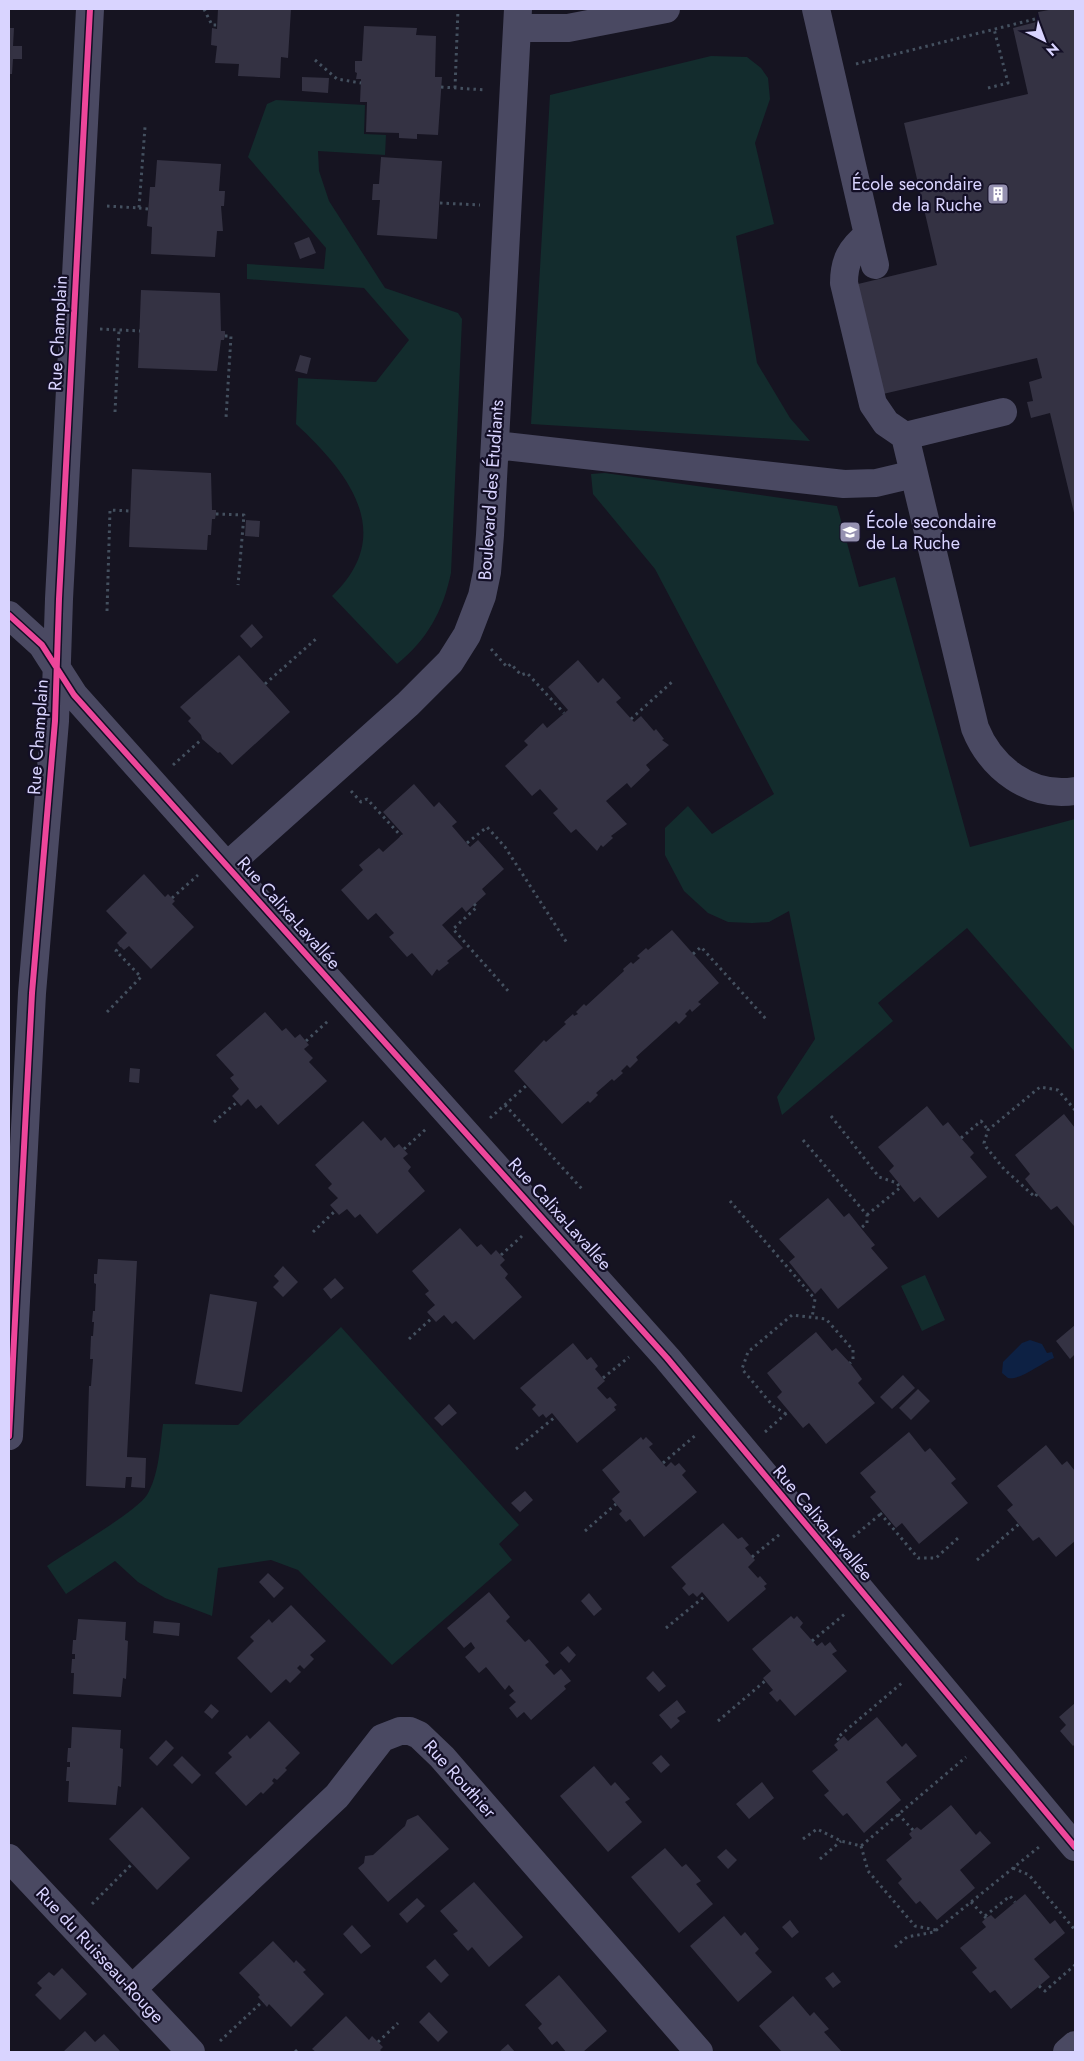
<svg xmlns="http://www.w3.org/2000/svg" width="1084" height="2061" viewBox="0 0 1084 2061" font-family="Jost,sans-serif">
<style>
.green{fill:#132c2d}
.water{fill:#0d2144}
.building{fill:#343243}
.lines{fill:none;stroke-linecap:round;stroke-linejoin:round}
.path{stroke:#44505f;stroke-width:3;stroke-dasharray:2.5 4;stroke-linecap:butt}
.minor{stroke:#4a4962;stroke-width:28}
.cycleway-casing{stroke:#130f26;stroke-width:9}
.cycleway{stroke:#ed469a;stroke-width:6}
.labels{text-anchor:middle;stroke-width:4.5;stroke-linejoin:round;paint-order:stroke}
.poi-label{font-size:18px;fill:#d9d4ff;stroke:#130f26;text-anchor:end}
.street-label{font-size:18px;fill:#d9d4ff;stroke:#130f26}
</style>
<rect width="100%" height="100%" fill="#161421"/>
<!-- green -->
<path class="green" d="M711 56 747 57 761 68 768 78 770 99 755 143 774 224 736 236 757 363 790 418 810 441 531 424 550 95Z
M276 100 365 105 364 134 386 135 385 155 318 151 319 171 329 201 385 288 458 313 462 319 451 573C443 611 427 640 397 664L332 596C397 534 349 473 296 424L298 378 376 382 409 340 364 288 247 279V264L324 269 326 248 248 157 267 104Z
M605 473 837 506 859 587 895 577 970 847 1075 819V1052L967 928 878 1003 893 1021 782 1115 777 1097 815 1039 789 911 769 922 752 923 728 922 708 913 684 891 665 855V828L688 806 712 834 774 794 655 569 593 494 591 474Z
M925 1275 945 1320 922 1331 901 1286Z
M341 1327 519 1525 499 1544 512 1560 392 1665 298 1570 271 1560 218 1568 212 1616 165 1598 138 1582 115 1561 66 1594 47 1566C68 1551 135 1513 147 1495 159 1475 160 1446 163 1424L238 1425Z"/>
<!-- water -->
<path class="water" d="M1030 1340 1042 1344 1047 1353 1052 1352 1054 1358C1041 1363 1020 1381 1008 1378L1002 1373 1003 1362 1022 1343Z"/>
<!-- building -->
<path class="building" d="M218 9H291L288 58 281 57 280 78 238 76 239 64 215 63 217 46 211 45 212 28 217 29Z
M1054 9H1075V517L1050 413 1031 418 1027 402 1033 401 1029 382 1042 378 1037 358 883 394 858 284 937 265 904 123 1028 94 1013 28 1040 21 1038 12Z
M364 26 417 28 416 35 436 36 435 77H442L438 135 417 134V139L399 138V133L366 132 367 102H360L361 79H356L357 73 355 72V61H362Z
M9 28H14L13 46H22V59H13L12 74H9Z
M302 77 329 78 328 93 302 91Z
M381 157 442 161 437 239 377 235 380 200H372L373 184H379Z
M157 160 221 164 219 191H225L224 206H221L223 231H217L215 257 151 254 152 227 147 226 150 187H155Z
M309 237 316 253 300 259 294 243Z
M141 290 220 293 221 331H225V336L224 340H221L217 371 138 368Z
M300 355 311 358 307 374 295 371Z
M132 469 211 473 212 510H216V514L215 519H212L211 535H208L207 550 129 547Z
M246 520 260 521 259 537 245 536Z
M252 624 263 637 251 648 240 636Z
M239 655 290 712 232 765 220 752 218 753 202 739 201 735 188 721 191 718 180 707Z
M578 660 598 683 603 678 621 698 616 702 634 722 641 716 654 731 656 729 664 739 662 740 669 745 646 765 650 770 631 788 627 783 606 801 627 824 611 836 613 838 603 847 601 845 597 851 576 829 571 833 553 813 558 809 540 789 532 796 505 766 528 745 524 741 543 723 547 728 568 710 548 687Z
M414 784 434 807 439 802 457 822 452 826 470 847 478 840 504 869 482 889 486 894 466 912 462 907 442 925 463 948 447 961 449 963 439 971 437 969 432 976 412 953 407 957 389 937 394 933 376 913 368 920 341 890 363 870 359 865 379 848 383 852 403 834 383 812Z
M144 874 165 897 168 894 175 901 172 904 194 927 151 969 129 946 124 950 117 943 127 933 106 911Z
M672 930 719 983 698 1002 701 1004 692 1012 690 1009 685 1014 687 1016 679 1024 676 1021 636 1057 638 1060 630 1068 627 1065 621 1071 623 1073 614 1081 612 1079 596 1093 598 1095 590 1103 588 1101 562 1124 514 1071 544 1040 546 1042 566 1024 564 1022 573 1014 574 1016 578 1014 576 1012 584 1004 586 1006 624 971 623 969 631 962 633 964 640 958 637 956 646 948 648 950Z
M265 1012 282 1031 286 1028 295 1038 300 1034 309 1045 304 1049 313 1058 309 1062 327 1081 278 1125 261 1105 256 1109 248 1099 241 1106 232 1096 239 1089 230 1078 234 1075 216 1055Z
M130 1068 140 1069 139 1083 129 1082Z
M927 1106 943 1126 948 1122 961 1138 974 1153 970 1157 987 1177 938 1218 920 1197 914 1202 889 1171 894 1166 878 1147Z
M1064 1114 1075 1128 1074 1226 1057 1206 1051 1210 1037 1194 1025 1179 1030 1174 1015 1155Z
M363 1121 381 1141 385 1137 394 1148 399 1144 408 1154 403 1158 411 1167 408 1171 425 1191 377 1234 360 1214 355 1218 347 1209 339 1215 330 1205 338 1198 328 1188 332 1184 315 1165Z
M828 1198 844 1217 849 1213 861 1228 875 1245 871 1248 888 1268 838 1309 821 1288 815 1294 789 1262 795 1257 779 1239Z
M460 1228 477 1247 481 1244 491 1255 496 1250 505 1260 500 1265 508 1274 505 1278 522 1297 474 1340 456 1321 452 1324 444 1315 436 1322 427 1312 435 1305 425 1294 429 1291 412 1271Z
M98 1259 137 1261 127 1457 146 1458 145 1488 131 1487 132 1477H126L125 1488 86 1486 89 1386H91L93 1359H90L91 1336H93L94 1322H92L93 1311H95L96 1284 94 1283V1274H97Z
M283 1266 298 1282 283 1297 273 1287 279 1281 274 1276Z
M335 1278 344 1288 331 1299 323 1289Z
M210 1294 257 1302 242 1392 195 1384Z
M1075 1325V1354L1070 1359 1056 1341Z
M816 1332 832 1351 836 1348 850 1363 862 1379 858 1383 875 1403 826 1444 809 1423 803 1428 777 1397 782 1392 767 1373Z
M573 1343 587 1360 591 1357 598 1366 595 1369 605 1381 597 1388 607 1399 610 1397 617 1405 614 1407 616 1410 577 1443 552 1413 546 1418 543 1414 539 1417 532 1409 536 1405 520 1388Z
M903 1375 915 1388 892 1409 880 1397Z
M918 1389 930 1401 911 1420 899 1408Z
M449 1404 457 1413 442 1426 434 1418Z
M909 1432 925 1452 930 1448 956 1479 951 1483 968 1503 919 1544 902 1523 896 1528 870 1497 876 1492 860 1473Z
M641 1437 643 1440 646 1437 653 1444 649 1447 666 1467 671 1462 675 1466 679 1463 686 1471 682 1475 697 1492 644 1537 630 1519 626 1522 619 1514 622 1511 612 1499 620 1492 602 1470Z
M1046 1445 1062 1465 1067 1461 1075 1471V1541L1056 1557 1039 1537 1033 1541 1007 1510 1013 1505 997 1486Z
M525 1491 533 1500 520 1512 511 1503Z
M723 1523 738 1539 742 1537 749 1545 745 1548 755 1560 748 1567 758 1578 760 1576 767 1584 764 1586 766 1589 728 1622 702 1592 697 1597 693 1593 689 1596 682 1588 686 1584 671 1567Z
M268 1573 284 1588 274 1598 259 1582Z
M489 1592 510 1617 506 1621 525 1642 529 1639 549 1662 545 1665 554 1675 561 1669 571 1681 564 1686 566 1689 531 1720 524 1712 517 1718 509 1708 516 1702 509 1695 514 1691 509 1685 505 1690 486 1667 479 1673 465 1657 475 1648 471 1642 464 1648 447 1628Z
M589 1593 602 1609 594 1616 581 1601Z
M291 1605 326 1641 310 1655 314 1659 304 1669 300 1665 297 1668 301 1672 290 1683 286 1679 271 1693 237 1658 254 1641 250 1637 269 1619 272 1623Z
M791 1616 794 1619 797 1616 803 1623 800 1627 817 1646 822 1642 825 1646 830 1642 837 1651 832 1654 847 1671 795 1716 780 1699 777 1702 769 1693 773 1690 763 1678 771 1671 752 1649Z
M78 1619 126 1622 125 1640 128 1641 126 1679 123 1678 121 1697 73 1694 74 1673H71L72 1659H75V1654H72L73 1640H76Z
M154 1621 180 1623 179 1636 153 1633Z
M568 1646 576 1655 569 1663 560 1653Z
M653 1671 666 1686 659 1692 646 1678Z
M677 1700 686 1712 677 1718 680 1721 671 1729 659 1715Z
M1075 1703V1744L1073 1746 1060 1731 1066 1725 1059 1717Z
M211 1704 219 1711 212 1719 204 1712Z
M877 1717 902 1747 906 1743 917 1756 886 1782 901 1800 864 1833 847 1813 843 1816 824 1795 829 1791 812 1771 838 1750 834 1745 844 1736 848 1741Z
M269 1721 300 1753 285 1768 287 1770 277 1780 274 1778 272 1781 274 1783 263 1794 261 1792 246 1806 215 1773 232 1757 228 1753 247 1735 250 1739Z
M72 1727 121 1730 120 1748 123 1749 121 1787 118 1786 116 1805 68 1802 69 1781H66L67 1767H70V1762H67L68 1748H71Z
M166 1740 174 1748 157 1766 149 1758Z
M661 1755 670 1765 661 1773 652 1763Z
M182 1756 201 1775 192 1784 173 1765Z
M594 1766 611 1786 615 1782 630 1799 625 1802 642 1822 608 1852 560 1796Z
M762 1782 774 1798 749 1819 736 1804Z
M951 1805 976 1835 980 1831 991 1843 960 1870 975 1888 937 1920 920 1901 916 1904 898 1883 902 1879 886 1860 912 1838 909 1834 913 1830 917 1827 921 1830Z
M142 1807 190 1858 157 1890 109 1839Z
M418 1815 449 1849 388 1902 358 1868 364 1863 365 1856 373 1855 405 1826 407 1820Z
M665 1848 682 1867 686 1864 701 1881 696 1884 713 1904 679 1933 631 1877Z
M726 1849 737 1860 728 1869 717 1857Z
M474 1882 523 1937 489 1967 472 1947 468 1951 453 1934 458 1931 440 1911Z
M1025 1894 1050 1924 1055 1920 1065 1933 1034 1959 1050 1977 1011 2009 995 1990 990 1993 972 1972 977 1968 960 1948 986 1927 982 1922 986 1918 991 1915 995 1919Z
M417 1898 425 1906 407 1923 399 1914Z
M724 1916 741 1936 745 1932 759 1949 755 1953 772 1972 738 2002 690 1946Z
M790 1920 799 1932 792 1938 782 1927Z
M352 1925 371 1946 361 1954 343 1934Z
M273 1941 294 1963 296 1960 306 1970 303 1972 324 1994 291 2027 269 2004 267 2007 258 1997 260 1995 239 1973Z
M435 1959 449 1975 441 1983 426 1967Z
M62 1968 87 1994 60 2020 35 1995 42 1988 37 1983 49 1972 54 1976Z
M833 1972 841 1982 833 1988 825 1978Z
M559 1975 607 2031 583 2052H566L557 2041 552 2045 538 2028 542 2024 525 2005Z
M793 1996 810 2016 814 2012 829 2029 824 2032 842 2052H782L759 2026Z
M429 2012 448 2032 438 2042 419 2022Z
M346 2016 369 2040 372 2036 383 2047 380 2050 382 2052H316L312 2049Z
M85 2031 95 2042 104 2034 121 2052H63Z
M508 2044 515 2052H499Z"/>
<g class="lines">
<!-- path -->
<path class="path" d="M204 9 212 25H218
M315 60 337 79 361 83
M856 64 1039 18
M441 87 486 90
M455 88 458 9
M988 88 1008 83 994 29
M440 203 480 205
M107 206 139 208 145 127
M139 208 149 209
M100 329 140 331
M225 336H231L226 418
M115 412 119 330
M216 514 244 515 238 585
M107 611 110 510 130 511
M491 649 507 667 511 664 521 675 527 673 564 713
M265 684 317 638
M631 719 672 682
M173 765 202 739
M351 791 361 802 367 799 401 836
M467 843 487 827 505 847 567 943
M172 898 198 875
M474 904 477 907 453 929 510 993
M693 954 701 947 766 1019
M107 1012 141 977 116 951 120 946
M306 1041 328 1021
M505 1105 582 1189
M831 1116 879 1177 897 1183 900 1188
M490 1118 527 1085
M214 1122 237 1102
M961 1138 981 1121 988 1130
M803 1140 867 1215V1223L861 1228
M404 1149 426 1129
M1037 1194 1035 1197 1004 1169 986 1147 984 1143 988 1130 1040 1087 1058 1090 1075 1110
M730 1201 815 1299 812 1318
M867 1215 901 1187
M313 1232 335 1211
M501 1255 522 1236
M409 1339 432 1318
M603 1378 629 1357
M786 1414 773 1406 742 1369 748 1352 792 1315 826 1319 853 1350V1360L850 1363
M765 1432 789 1411
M516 1449 555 1417
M663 1463 697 1434
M880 1513 918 1558H936L958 1538
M585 1531 616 1504
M853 1537 883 1512
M752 1557 780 1534
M977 1560 1019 1524
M666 1628 705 1596
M812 1641 846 1613
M718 1721 765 1681
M839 1740 837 1738 903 1682
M898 1814 913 1830
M803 1839 817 1829 841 1841 861 1846 966 1757
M861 1846 868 1871 915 1926 936 1930
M820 1859 841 1841
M1013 1868 1029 1875 1075 1930
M971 1902 986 1918
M92 1904 132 1864
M985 1916 1010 1896 1015 1902
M895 1947 907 1937 934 1932 1039 1847
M1039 1986 1045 1991 1075 1965
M220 2041 263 2001
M378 2042 398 2023
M295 2050 297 2052"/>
<!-- minor -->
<path class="minor" d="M816 9 875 265
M517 28H568L666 9
M868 235C851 248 844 261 844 283L873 404 886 423 905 436
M1003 412 905 436 975 728C991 768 1030 798 1075 791
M495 445 844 484 876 483 914 474
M9 615 42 645 74 695 667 1358 1075 1847
M227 866 408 704 450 662 467 635 482 596 487 572 490 535 518 9
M9 1436 32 993 55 721 59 599 90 9
M9 1858 191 2052
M132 1989 337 1796 382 1738 400 1731H410L419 1735 442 1757 699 2052
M1067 2052 1075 2045"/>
<!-- cycleway casing -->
<g class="cycleway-casing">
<path id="cycleway" d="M9 615 42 645 74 695 667 1358 1075 1847
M9 1436 32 993 55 721 59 599 90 9"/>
</g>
<!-- cycleway -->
<use href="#cycleway" class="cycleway"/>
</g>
<!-- icons -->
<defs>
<g id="building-square" transform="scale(1.125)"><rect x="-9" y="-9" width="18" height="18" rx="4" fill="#9591b1" stroke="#130f26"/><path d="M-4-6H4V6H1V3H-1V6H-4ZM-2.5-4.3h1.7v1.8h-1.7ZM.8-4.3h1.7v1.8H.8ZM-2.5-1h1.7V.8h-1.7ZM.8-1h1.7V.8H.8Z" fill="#fff"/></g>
<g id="school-square" transform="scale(1.125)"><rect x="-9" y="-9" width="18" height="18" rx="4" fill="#9591b1" stroke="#130f26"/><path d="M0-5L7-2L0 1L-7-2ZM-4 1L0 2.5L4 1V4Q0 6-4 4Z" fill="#fff"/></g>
</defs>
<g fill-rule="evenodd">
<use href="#building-square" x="998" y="194"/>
<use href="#school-square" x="850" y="532"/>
</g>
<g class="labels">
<!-- poi labels -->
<g class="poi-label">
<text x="982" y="190">École secondaire<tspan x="982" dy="21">de la Ruche</tspan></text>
<text x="866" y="528" text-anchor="start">École secondaire<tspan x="866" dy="21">de La Ruche</tspan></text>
</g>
<!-- street labels -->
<g class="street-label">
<text transform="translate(58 333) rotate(-87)" y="6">Rue Champlain</text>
<text transform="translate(491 490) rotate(-86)" y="6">Boulevard des Étudiants</text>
<text transform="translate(38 737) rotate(-86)" y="6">Rue Champlain</text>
<text transform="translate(289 913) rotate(48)" y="6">Rue Calixa-Lavallée</text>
<text transform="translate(560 1214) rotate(48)" y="6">Rue Calixa-Lavallée</text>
<text transform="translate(823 1523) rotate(50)" y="6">Rue Calixa-Lavallée</text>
<text transform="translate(460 1779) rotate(48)" y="6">Rue Routhier</text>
<text transform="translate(100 1955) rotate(47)" y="6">Rue du Ruisseau-Rouge</text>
</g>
</g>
<!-- border -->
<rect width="1084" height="2061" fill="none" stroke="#d9d4ff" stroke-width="20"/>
<!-- north arrow -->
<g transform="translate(1044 40) rotate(138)" stroke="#130f26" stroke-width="4" paint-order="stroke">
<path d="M0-4L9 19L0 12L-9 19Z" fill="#d9d4ff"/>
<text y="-8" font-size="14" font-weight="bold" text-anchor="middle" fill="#d9d4ff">N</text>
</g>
</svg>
